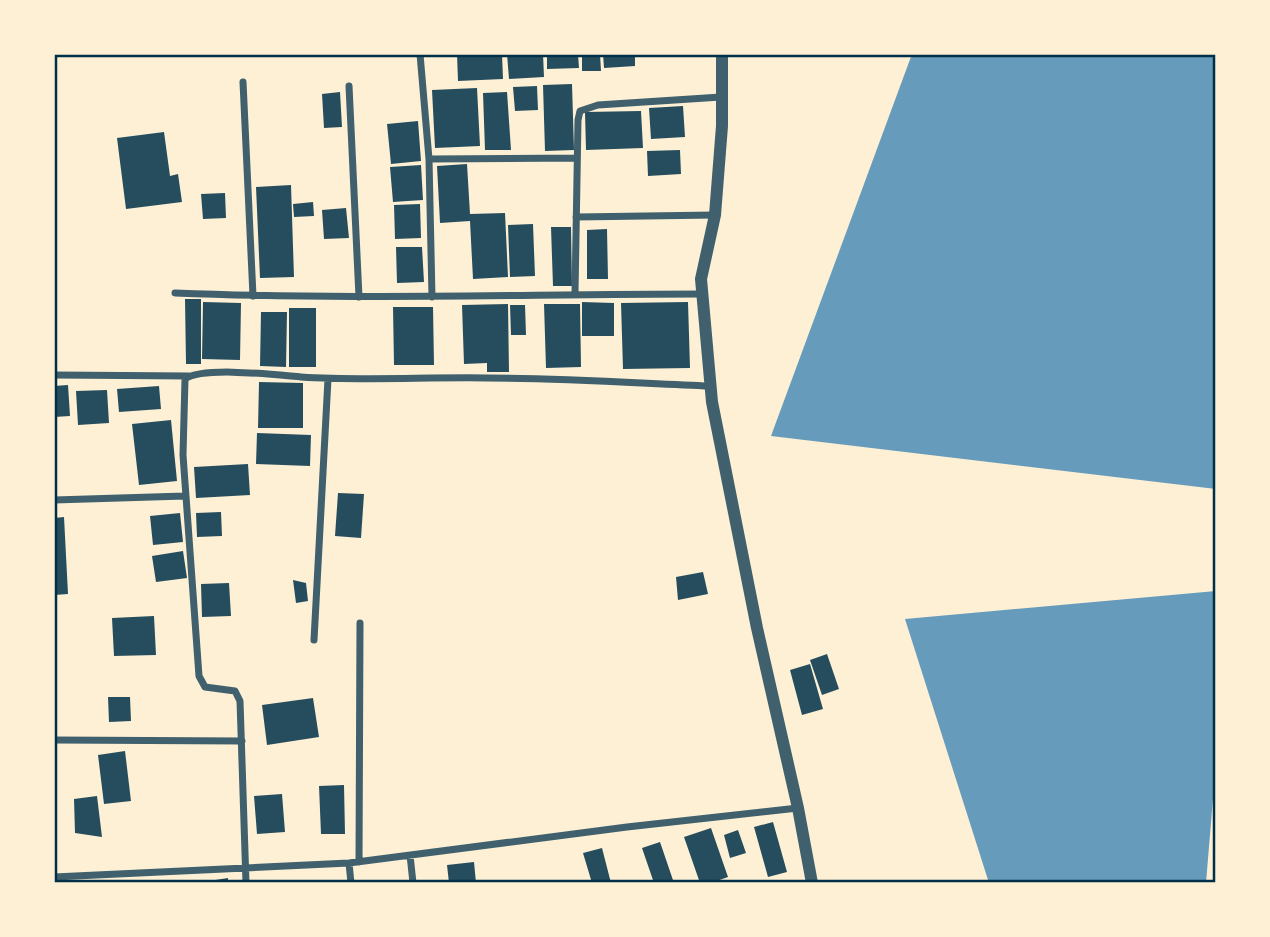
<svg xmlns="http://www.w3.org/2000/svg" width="1270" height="937" viewBox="0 0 1270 937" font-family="'Fira Sans Condensed',sans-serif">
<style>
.water{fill:#669bbc}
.building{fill:#264d5e}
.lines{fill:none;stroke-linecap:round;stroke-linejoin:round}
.minor{stroke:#3f606c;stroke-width:7}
.tertiary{stroke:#3f606c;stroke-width:12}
.neatline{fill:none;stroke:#003049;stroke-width:2.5}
</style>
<rect width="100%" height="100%" fill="#fdf0d5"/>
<!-- water -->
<path class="water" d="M912 54H1216V489L771 436Z
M1216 591V762L1206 883H989L905 619Z"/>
<!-- building -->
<path class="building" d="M457 54H502L503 79 458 81Z
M507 54H543L544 77 509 79Z
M547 54H578L579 68 547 69Z
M582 54H600L601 71H582Z
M603 54H635V66L604 68Z
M572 84 574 150 545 151 543 85Z
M537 86 538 110 515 111 513 87Z
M477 88 480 146 435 148 432 90Z
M340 92 342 127 324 128 322 94Z
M507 92 511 150H485L483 93Z
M683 106 685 137 651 139 649 108Z
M641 111 643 148 586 150 585 112Z
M418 121 421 161 391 164 387 124Z
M164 132 170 176 178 174 182 202 126 209 117 138Z
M680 150 681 174 648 176 647 151Z
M467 164 470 214 505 213 508 277 473 279 470 221 440 223 437 166Z
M421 165 423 200 393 202 390 167Z
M291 185 294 277 260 278 256 187Z
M225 193 226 218 203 219 201 194Z
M313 202 314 216 294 217 293 204Z
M420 204 421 238 395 239 394 205Z
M346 208 349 238 324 239 322 210Z
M533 224 535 276 510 277 508 225Z
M551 227H571L572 286H553Z
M607 229 608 279H587V230Z
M396 247H422L424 282 397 283Z
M185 299H201V364H186Z
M203 302 241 303 240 360 202 359Z
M582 302 614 303V336H582Z
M688 302 690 368 623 369 621 303Z
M508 304 509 372H487V363L464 364 462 305Z
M544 304H580L581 367 546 368Z
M510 305H525L526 335H511Z
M393 307H433L434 365H394Z
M289 308H316V367H289Z
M261 312H287L286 367 260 366Z
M259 382 303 383V428H258Z
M68 385 70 416 54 417V386Z
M159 386 161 409 119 412 117 389Z
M107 390 109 423 78 425 76 391Z
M171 420 177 481 139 485 132 424Z
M257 433 311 435 310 466 256 464Z
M248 464 250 495 196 498 194 467Z
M338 493 364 494 361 538 335 536Z
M221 512 222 536 197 537 196 513Z
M180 513 183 542 153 545 150 516Z
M64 517 68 594 54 595V518Z
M183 551 187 578 156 582 152 556Z
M703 572 708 594 678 600 676 577Z
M293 580 306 583 308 601 296 603Z
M229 583 231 616 202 617 201 584Z
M154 616 156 655 114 656 112 618Z
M827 654 839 689 822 695 810 660Z
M810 664 823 709 802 715 790 670Z
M108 697H130L131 721 109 722Z
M313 698 319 737 267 745 262 705Z
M125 751 131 801 104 804 98 755Z
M344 785 345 834H321L319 786Z
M282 794 285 832 257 834 254 796Z
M97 796 102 837 75 833 74 799Z
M773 822 787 872 768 877 754 827Z
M711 828 728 877 711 883H700L684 837Z
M738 830 746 853 730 858 724 835Z
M660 842 674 883H654L642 848Z
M602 848 611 883H592L583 853Z
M474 862 476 883H449L447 865Z
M228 878V883H209V881Z"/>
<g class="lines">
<!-- minor -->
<path class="minor" d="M420 54 429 159 432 297
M243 82 253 296
M349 86 359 297
M429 159 577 158
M576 217 715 215
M175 293C351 300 527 294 703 294
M575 294 578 120 580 111 598 105 721 97
M54 375 189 376
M54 500 185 496
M314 640 328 379
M54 740 242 741
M410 855 413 883
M359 862 360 623
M349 863 351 883
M54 877 349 863 627 827 798 808
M246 883 240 701 235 691 205 687 199 676 183 455 185 379C203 366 277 375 301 377 362 381 425 377 487 378 561 378 636 383 710 386"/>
<!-- tertiary -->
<path class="tertiary" d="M722 54V126L715 215 701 279 712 402 757 628 798 808 812 883"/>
</g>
<!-- border -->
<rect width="1270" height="937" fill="none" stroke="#fdf0d5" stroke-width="112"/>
<rect x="56" y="56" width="1158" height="825" class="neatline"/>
</svg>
